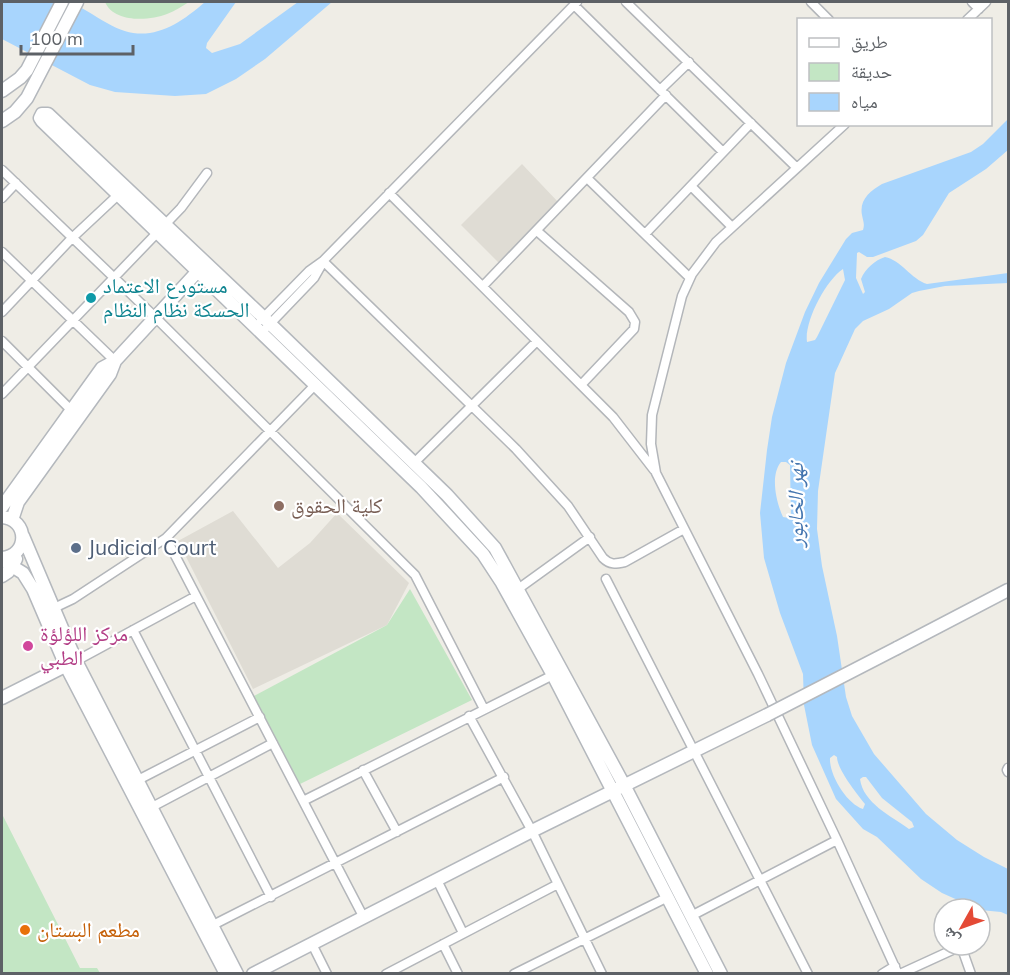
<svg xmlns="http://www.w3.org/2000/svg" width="1010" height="975" viewBox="0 0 1010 975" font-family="Mulish,'Noto Naskh Arabic',sans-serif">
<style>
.education{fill:#dfdcd4}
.green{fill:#c3e6c4}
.water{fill:#a8d5fd;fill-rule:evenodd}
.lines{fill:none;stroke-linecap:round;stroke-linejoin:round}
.street-casing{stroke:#b3b6ba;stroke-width:11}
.secondary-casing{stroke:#b4b8bd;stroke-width:15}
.street{stroke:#fff;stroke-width:8}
.secondary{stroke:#fff;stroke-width:12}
.secondary-bridge-casing{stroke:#b4b8bd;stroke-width:15;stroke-linecap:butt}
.secondary-bridge{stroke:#fff;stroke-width:12}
.culture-dot{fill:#0f9aa8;stroke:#fff;stroke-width:2}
.education-dot{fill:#8d6e63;stroke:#fff;stroke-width:2}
.service-dot{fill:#5c6f8a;stroke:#fff;stroke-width:2}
.hotel-dot{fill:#d1479c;stroke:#fff;stroke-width:2}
.food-dot{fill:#e8710a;stroke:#fff;stroke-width:2}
.labels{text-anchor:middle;stroke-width:4.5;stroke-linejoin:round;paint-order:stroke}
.culture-label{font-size:21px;fill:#0d838f;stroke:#fff;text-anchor:start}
.education-label{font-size:21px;fill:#785e54;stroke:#fff;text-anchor:start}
.service-label{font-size:21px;fill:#4e5e75;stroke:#fff;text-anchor:start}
.hotel-label{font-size:21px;fill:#b23c85;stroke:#fff;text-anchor:start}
.food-label{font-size:21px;fill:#c56008;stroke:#fff;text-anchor:start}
.water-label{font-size:22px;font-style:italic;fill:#4475af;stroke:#fff}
</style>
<rect width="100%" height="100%" fill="#efede6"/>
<!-- education -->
<path class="education" d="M522 164 559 203 499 263 461 225Z
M233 511 278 568 310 543 337 513 409 583 387 625 253 689 178 541Z"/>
<!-- green -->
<path class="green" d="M105 2H189C182 6 175 11 167 14 149 21 114 23 105 2Z
M410 589 472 700 300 784 254 696 387 625Z
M2 814 80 968H97L100 973H2Z"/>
<!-- water -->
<path class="water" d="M2 2C17 2 53 0 66 2 80 5 94 16 107 23 145 46 175 28 205 2H236L207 43 206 48 212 53 240 44 298 2H332L265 59 236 79 206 94 175 96 115 92 90 85 2 39Z
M1008 119V150L986 169 949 193 923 235 916 241 873 257H867L859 252 857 253 856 278 863 294 865 292 861 279C865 269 875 260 885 257 901 260 911 279 927 284L1008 273V283L945 286 919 291 912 293 889 309 863 321 855 329 835 373 818 491 817 529 822 566 837 636 846 697 852 716 874 754 926 814 957 840 984 857 1008 869V915L1001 912 980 910 942 893 921 879 877 837 863 829 836 799 812 745 804 705 803 674 780 613 764 558 760 513 767 450 772 417 786 363 805 312 819 283 846 239 852 233 863 230C865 224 863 221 862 215 859 200 870 191 882 184L971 152 983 144ZM843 269 845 280 817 337 815 340 807 342C804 322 826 280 843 269ZM781 462H786L790 465 791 517 789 518 783 517C776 502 770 475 781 462ZM834 755 837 757C837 769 857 794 865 804L863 809C847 804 829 775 830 758ZM863 777H866L882 798 912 822 914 827 909 829C891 816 863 803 860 779Z"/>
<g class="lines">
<!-- street casing -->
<g class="street-casing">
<path id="street" d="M576 2 574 5 723 152
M626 2 797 168
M811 2 829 20
M972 2 979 9
M967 20 986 2
M660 90 689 62
M845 124 716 242 692 274 682 296 652 415 651 444 656 473 758 674 837 840 898 974
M2 170 155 317 415 575 484 709
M587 178 690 278
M691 186 732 227
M389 193 613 417 654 470
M2 198 16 183
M537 231 629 312 635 322 634 329 581 385
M645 234 751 123
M2 252 115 361
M323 261 516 449 568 506 603 558C610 565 615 564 625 562L684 529
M483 286 666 95
M2 312 72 238 118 195
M261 320 309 271 323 261 577 2
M267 327 314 278 323 262
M2 341 71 410
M2 394 181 208 207 173
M413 464 536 342
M166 538 364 918
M606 579 808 974
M518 589 590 537
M54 608 73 599 166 538 315 385
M133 630 271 897
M76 661 196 596
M469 716 532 831 602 974
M1008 768 1007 770 1008 772
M363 770 397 832
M138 780 260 717
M303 801 553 675
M152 807 273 743
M437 880 463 933
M691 916 837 840
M213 925 504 777
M312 944 327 974
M443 944 458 974
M386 974 558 884
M514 974 668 897
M882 974 895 966
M900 974 961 946 971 974"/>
</g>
<!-- secondary casing -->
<g class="secondary-casing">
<path id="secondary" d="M2 91 20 78 27 70 62 2
M2 121 15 112 27 98 77 2
M2 507 102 368 115 361 197 272
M2 517C29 519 29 556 2 558
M12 520 18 502 110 374 115 361
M23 536 76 661 237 974
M2 560 23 573 33 589 66 666 226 974
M2 576 8 572 16 559
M897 648 1008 590
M2 698 73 662
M253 974 532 831 767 715
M707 974 553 675 502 583 483 554 421 487 42 121 40 118 42 114H48L263 317 447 495 495 548 624 785 721 974"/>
</g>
<!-- street -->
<use href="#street" class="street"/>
<!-- secondary -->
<use href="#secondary" class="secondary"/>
<!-- secondary-bridge casing -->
<g class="secondary-bridge-casing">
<path id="secondary-bridge" d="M767 715 897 648"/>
</g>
<!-- secondary-bridge -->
<use href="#secondary-bridge" class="secondary-bridge"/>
</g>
<!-- markers -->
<circle class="culture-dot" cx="91" cy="298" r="6"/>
<circle class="education-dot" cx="279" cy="506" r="6"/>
<circle class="service-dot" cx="76" cy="548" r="6"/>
<circle class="hotel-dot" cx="28" cy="646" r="6"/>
<circle class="food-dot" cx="25" cy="930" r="6"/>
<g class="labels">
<!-- culture labels -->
<g class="culture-label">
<text x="103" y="293">مستودع الاعتماد<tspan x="103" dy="24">الحسكة نظام النظام</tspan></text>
</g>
<!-- education labels -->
<g class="education-label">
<text x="291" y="513">كلية الحقوق</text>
</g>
<!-- service labels -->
<g class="service-label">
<text x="88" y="555">Judicial Court</text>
</g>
<!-- hotel labels -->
<g class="hotel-label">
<text x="40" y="641">مركز اللؤلؤة<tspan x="40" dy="24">الطبي</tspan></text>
</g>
<!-- food labels -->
<g class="food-label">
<text x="37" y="937">مطعم البستان</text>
</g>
<!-- water labels -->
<g class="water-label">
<text transform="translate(795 505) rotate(-90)" y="8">نهر الخابور</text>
</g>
</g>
<!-- border -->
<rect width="1010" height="975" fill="none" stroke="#5d6166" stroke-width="6"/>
<!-- legend -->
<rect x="797" y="18" width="195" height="108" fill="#ffffff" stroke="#bec0c2" stroke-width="1.5"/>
<rect x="809" y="38" width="30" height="9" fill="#ffffff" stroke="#bec0c2" stroke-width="1.5"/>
<text x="851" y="48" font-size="18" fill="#5d6166">طريق</text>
<rect x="809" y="63" width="30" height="18" fill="#c3e6c4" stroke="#bec0c2" stroke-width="1.5"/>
<text x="851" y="78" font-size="18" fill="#5d6166">حديقة</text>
<rect x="809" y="93" width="30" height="18" fill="#a8d5fd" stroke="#bec0c2" stroke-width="1.5"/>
<text x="851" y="108" font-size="18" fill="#5d6166">مياه</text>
<!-- north arrow -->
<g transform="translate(962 927) rotate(230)"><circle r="28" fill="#ffffff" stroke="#bec0c2" stroke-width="1.5"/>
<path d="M0-4.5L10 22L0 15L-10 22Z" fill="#e44a36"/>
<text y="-9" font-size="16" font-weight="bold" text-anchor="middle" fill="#5d6166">ش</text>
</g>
<!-- scale -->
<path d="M21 45v9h112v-9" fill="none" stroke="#5d6166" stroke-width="3"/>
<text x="30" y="45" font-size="18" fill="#5d6166" stroke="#ffffff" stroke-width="4.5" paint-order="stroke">100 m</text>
</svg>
